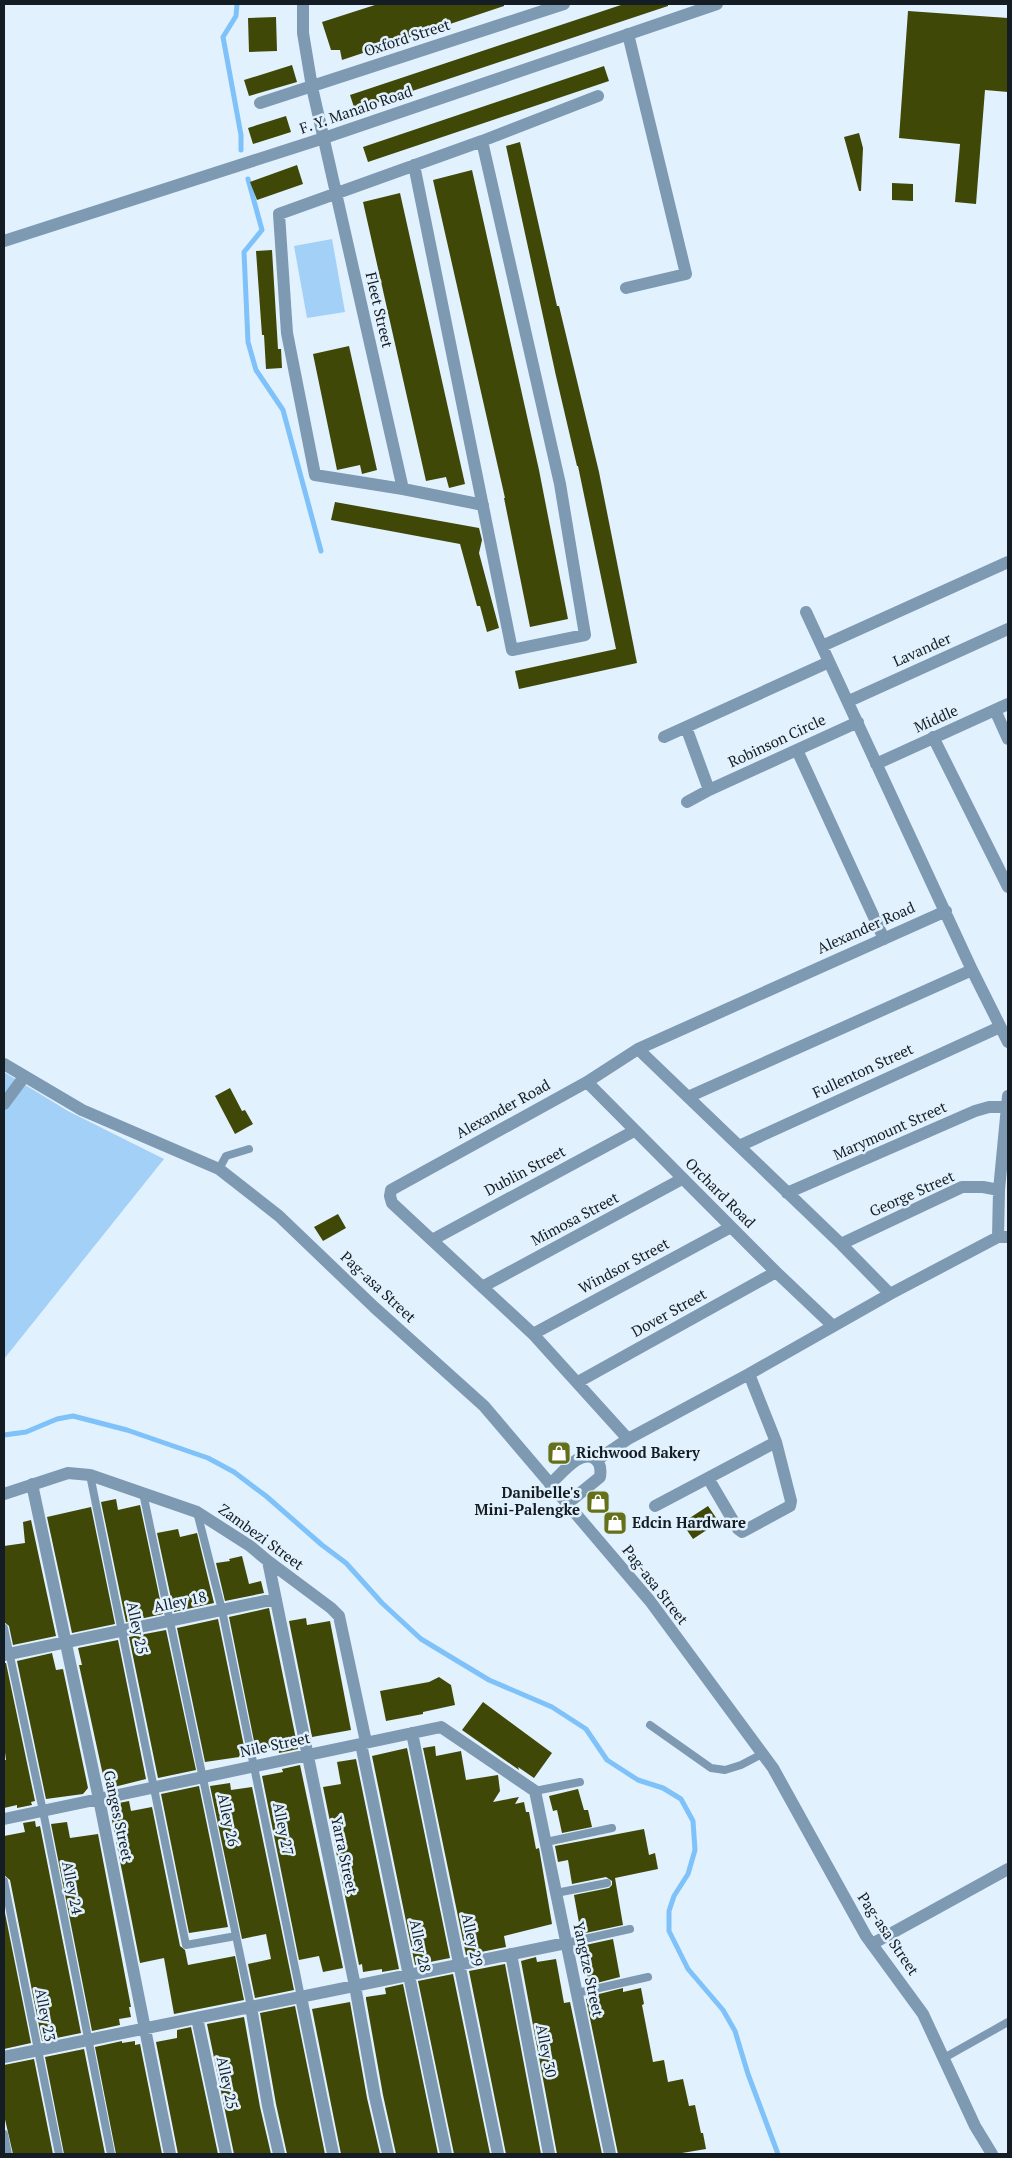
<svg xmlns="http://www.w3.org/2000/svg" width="1012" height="2158" viewBox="0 0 1012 2158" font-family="'PT Serif',serif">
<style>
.green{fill:#a3d0f6}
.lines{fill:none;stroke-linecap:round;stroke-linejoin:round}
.stream{stroke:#7ec2f9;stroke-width:5}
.building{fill:#404807}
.service{stroke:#7e9ab2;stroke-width:8}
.minor{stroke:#7e9ab2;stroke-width:12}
.tertiary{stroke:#7e9ab2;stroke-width:12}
.labels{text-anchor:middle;stroke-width:5;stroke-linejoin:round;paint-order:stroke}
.street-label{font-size:15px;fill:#141d24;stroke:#e2f1fe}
.poi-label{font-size:15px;font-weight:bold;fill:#141d24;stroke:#e2f1fe;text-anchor:start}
</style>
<rect width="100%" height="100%" fill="#e2f1fe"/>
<!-- green -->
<path class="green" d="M332 239 345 312 307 318 294 246Z
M4 1072 68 1111 164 1159 4 1359Z"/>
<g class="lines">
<!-- stream -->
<path class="stream" d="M237 4 236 16 223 37 241 135V150
M248 179 262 230 244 252 248 342 256 370 283 410 321 551
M4 1435 26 1432 57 1419 73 1416 127 1430 208 1458 234 1472 266 1496 322 1545 346 1563 382 1603 421 1639 489 1680 552 1707 586 1729 607 1760 638 1780 663 1788 681 1799 693 1821 695 1850 688 1874 674 1896 669 1911V1931L688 1969 723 2010 735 2031 748 2074 778 2154"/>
</g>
<!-- building -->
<path class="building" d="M378 4H504V6L342 60 340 50H331L322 22Z
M624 4H668V6L355 110 350 95Z
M908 11 1008 18V92L985 90 976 204 955 202 960 144 899 138Z
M276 17 277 51 249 52 248 18Z
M292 65 297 82 249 96 244 80Z
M604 66 609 81 368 162 363 147Z
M286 116 291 132 253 144 248 128Z
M859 133 863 148 861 191H859L844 137Z
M520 142 557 306H559L599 472 637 663 519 689 515 671 616 649 578 466H577L556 376 506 146Z
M297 165 303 184 257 200 250 182Z
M472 170 539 470 568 619 530 627 504 498H505L433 180Z
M892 183 913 184V201L892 200Z
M400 193 465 484 449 488 446 477 426 481 363 202Z
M272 250 278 349H281L282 368 266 369 264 335H262L256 251Z
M349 346 377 470 362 474 360 465 337 470 313 354Z
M335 502 479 528 482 540 479 553 499 628 487 632 480 606H477L460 544 331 520Z
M230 1088 242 1111 245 1110 253 1124 235 1134 215 1096Z
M338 1214 346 1228 323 1241 314 1227Z
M116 1499 118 1510 140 1505 163 1614 126 1622 101 1502Z
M708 1506 719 1522 693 1539 682 1523Z
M91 1507 115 1624 72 1633 47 1517Z
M31 1520 56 1636 13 1645 9 1626 4 1622V1546L25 1543 23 1522Z
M178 1529 180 1537 197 1533 214 1603 174 1612 157 1533Z
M242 1556 249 1584 261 1581 264 1593 225 1601 216 1563 230 1561 229 1559Z
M269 1608 298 1749 279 1753 278 1746 256 1751 229 1617Z
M306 1618 307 1625 330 1621 351 1730 312 1737 289 1621Z
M218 1619 246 1756 205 1762 177 1628Z
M166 1630 196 1770 158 1778 129 1637Z
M118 1640 146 1779 106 1789 79 1665H82L78 1648Z
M52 1653 56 1670 63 1669 88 1788 83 1794 46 1799 17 1661Z
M4 1663H6L35 1801 31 1802 32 1805 17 1808V1805L4 1808V1760H6L4 1745Z
M439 1677 451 1685 455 1705 423 1712V1714L386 1721 380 1691 429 1682Z
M483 1702 552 1753 534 1778 518 1767 519 1770 462 1730Z
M435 1746 436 1756 461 1751 466 1780 498 1775 500 1791 493 1802 519 1797 515 1804 524 1802 526 1812H529L536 1849 539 1848 552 1924 504 1936 506 1947 466 1955 423 1748Z
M407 1748 450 1958 415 1965 372 1756Z
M356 1759 399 1969 382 1972V1969L363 1972 362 1964 359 1965 323 1787 341 1784 337 1762Z
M300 1765 343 1968 323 1972 319 1956 299 1960 262 1776 283 1772 282 1769Z
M230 1783 231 1790 252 1787 294 1990 255 1998 248 1964 271 1959 266 1934 242 1939 210 1786Z
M199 1786 228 1927 189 1933 161 1794Z
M578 1789 584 1810H588L592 1827 562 1833 557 1810 553 1811 549 1796Z
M129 1801 131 1811 152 1807 180 1946 185 1950 188 1965 235 1956 244 2000 174 2014 164 1958 140 1963 109 1805Z
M35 1821 36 1827 40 1826 81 2033 42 2041 10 1880 4 1875V1836L25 1832 23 1823Z
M67 1822 70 1838 98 1834 131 2007H129L131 2017 119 2019 120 2025 92 2031 51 1824Z
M644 1829 649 1855 655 1853 658 1869 615 1878 623 1925 581 1934 574 1895 609 1888 612 1885V1881L606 1877 572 1884 568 1860 558 1862 555 1846Z
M4 1908 31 2043 4 2049Z
M613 1939 620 1977 589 1985 581 1946Z
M536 1957 537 1962 556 1959 564 2003 570 2002 602 2154H557L521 1961Z
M505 1964 541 2154H506L469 1971Z
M453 1974 490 2154H454L418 1981Z
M403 1984 438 2154H396L383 2095 366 1999V1997L386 1994 385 1988Z
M623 1988V1992L641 1988 644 2004 642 2005 653 2062 664 2060 668 2082 683 2079 689 2106 695 2105 701 2133H703L706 2149 676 2154H618L586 1999 591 1998V1996Z
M350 2002 367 2098 380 2154H341L312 2009Z
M295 2006 325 2154H287L276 2104 260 2013Z
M244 2017 260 2107 271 2154H234L207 2024Z
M191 2027 218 2154H178L156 2042 177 2038V2030Z
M122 2041V2043L135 2041V2045L140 2044 162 2154H116L95 2047Z
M84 2049 105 2154H64L45 2057Z
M34 2059 53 2154H13L4 2115V2065Z"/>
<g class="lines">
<!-- service -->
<path class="service" d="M219 1169 226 1156 249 1149
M90 1475 186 1945 236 1936
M143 1493 251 2007
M197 1512 222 1610 301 1997
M4 1628 43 1811 111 2154
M650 1725 711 1768 725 1770 741 1765 762 1754
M535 1791 580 1782
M546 1842 612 1828
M4 1881 59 2154
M556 1893 607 1883
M566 1943 630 1929
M577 1993 648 1977
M944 2058 1008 2022
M4 2134 8 2154"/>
<!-- minor -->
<path class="minor" d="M303 4V33L312 87 403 489
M260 103 564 4
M414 165 512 650 585 635 560 484 482 141
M626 288 686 274 628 34
M483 505 403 489 315 475 287 333 279 214 482 141 598 96
M806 612 972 970 1008 1042
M822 646 1008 562
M849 701 1008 629
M995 710 1008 739
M686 727 709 790
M664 737 829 662
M933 737 1008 887
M797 750 884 939
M876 764 1008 704
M687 802 709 790 858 722
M638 1049 841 1244 890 1294
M587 1082 776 1272 833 1326
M688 1097 972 970
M739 1146 1000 1027
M787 1193 975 1111 989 1107H1007
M998 1237 999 1190 1008 1096
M432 1240 634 1131
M841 1244 962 1187H983L999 1190
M482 1287 682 1179
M533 1334 731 1227
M578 1382 776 1272
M628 1439 533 1334 392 1203 390 1196 391 1190 587 1082 638 1049 946 911
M597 1460 628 1439 749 1374 890 1294 998 1237H1008
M708 1478 738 1529 742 1532 790 1506 791 1501 776 1442 749 1374
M32 1484 99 1799 170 2154
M550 1484C561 1475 580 1448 595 1459 601 1463 601 1470 600 1477L568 1503
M4 1494 68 1473 90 1475 197 1512 250 1546 268 1561 331 1608 339 1616 366 1742
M655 1506 776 1442
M268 1561 355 1986 375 2097 388 2154
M4 1655 275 1599
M412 1733 498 2154
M361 1744 446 2154
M4 1819 441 1727 535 1791 610 2154
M872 1944 1008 1869
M511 1954 549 2154
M301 1997 333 2154
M251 2007 268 2106 279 2154
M197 2018 226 2154
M4 2057 566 1943"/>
<!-- tertiary -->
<path class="tertiary" d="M4 241 324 138 717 4
M4 1064 82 1110 219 1169 279 1216 374 1307 484 1406 650 1601 773 1768 866 1936 923 2014 975 2126 992 2154
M4 1104 24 1077"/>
</g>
<!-- icons -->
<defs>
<g id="shop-square" transform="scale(1.25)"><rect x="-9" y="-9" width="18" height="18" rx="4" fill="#64701a" stroke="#e2f1fe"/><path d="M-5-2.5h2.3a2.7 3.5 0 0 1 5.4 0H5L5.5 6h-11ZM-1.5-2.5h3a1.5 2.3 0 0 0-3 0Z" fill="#fff"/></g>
</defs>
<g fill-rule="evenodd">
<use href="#shop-square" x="559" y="1453"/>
<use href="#shop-square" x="598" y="1502"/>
<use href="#shop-square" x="615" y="1523"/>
</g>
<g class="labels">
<!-- street labels -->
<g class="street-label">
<text transform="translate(407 38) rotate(-18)" y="5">Oxford Street</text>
<text transform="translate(356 110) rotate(-19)" y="5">F. Y. Manalo Road</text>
<text transform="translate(379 310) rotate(77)" y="5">Fleet Street</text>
<text transform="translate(922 650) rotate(-24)" y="5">Lavander</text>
<text transform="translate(936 719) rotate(-24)" y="5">Middle</text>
<text transform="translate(777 741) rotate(-25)" y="5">Robinson Circle</text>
<text transform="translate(866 928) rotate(-24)" y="5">Alexander Road</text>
<text transform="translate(863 1071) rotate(-25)" y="5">Fullenton Street</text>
<text transform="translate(503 1109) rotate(-29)" y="5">Alexander Road</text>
<text transform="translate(890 1131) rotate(-24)" y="5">Marymount Street</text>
<text transform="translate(525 1171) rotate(-28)" y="5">Dublin Street</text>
<text transform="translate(720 1193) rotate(45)" y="5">Orchard Road</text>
<text transform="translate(912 1194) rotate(-24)" y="5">George Street</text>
<text transform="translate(575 1219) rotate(-28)" y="5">Mimosa Street</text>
<text transform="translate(624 1266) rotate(-28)" y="5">Windsor Street</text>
<text transform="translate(378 1287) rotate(43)" y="5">Pag-asa Street</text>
<text transform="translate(669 1313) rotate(-29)" y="5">Dover Street</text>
<text transform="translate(261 1537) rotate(36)" y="5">Zambezi Street</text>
<text transform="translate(655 1585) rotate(52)" y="5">Pag-asa Street</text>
<text transform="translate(180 1602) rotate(-12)" y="5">Alley 18</text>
<text transform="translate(137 1628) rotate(78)" y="5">Alley 25</text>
<text transform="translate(275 1745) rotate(-12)" y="5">Nile Street</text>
<text transform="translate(118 1816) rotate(78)" y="5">Ganges Street</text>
<text transform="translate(228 1820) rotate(78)" y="5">Alley 26</text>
<text transform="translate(283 1829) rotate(79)" y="5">Alley 27</text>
<text transform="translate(344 1855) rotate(78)" y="5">Yarra Street</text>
<text transform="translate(72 1888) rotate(79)" y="5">Alley 24</text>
<text transform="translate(888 1934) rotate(56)" y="5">Pag-asa Street</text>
<text transform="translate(472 1940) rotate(78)" y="5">Alley 29</text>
<text transform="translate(420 1946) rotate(78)" y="5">Alley 28</text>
<text transform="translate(588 1969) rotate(78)" y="5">Yangtze Street</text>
<text transform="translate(45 2015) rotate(79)" y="5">Alley 23</text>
<text transform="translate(546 2051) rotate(79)" y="5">Alley 30</text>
<text transform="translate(227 2083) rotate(78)" y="5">Alley 25</text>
</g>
<!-- poi labels -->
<g class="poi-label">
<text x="576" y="1458">Richwood Bakery</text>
<text x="580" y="1498" text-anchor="end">Danibelle's<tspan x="580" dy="17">Mini-Palengke</tspan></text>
<text x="632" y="1528">Edcin Hardware</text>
</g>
</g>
<!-- border -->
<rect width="1012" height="2158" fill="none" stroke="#141d24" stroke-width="10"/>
</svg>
